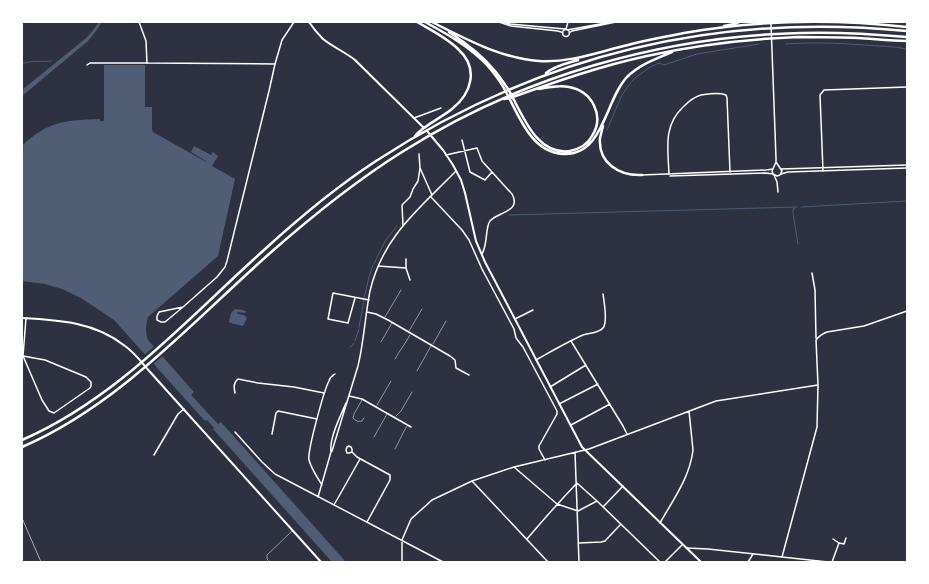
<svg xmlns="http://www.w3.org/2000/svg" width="929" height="584" viewBox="0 0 929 584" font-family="'PT Sans',sans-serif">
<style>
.water{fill:#4f5d75}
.pier{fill:#2d3142}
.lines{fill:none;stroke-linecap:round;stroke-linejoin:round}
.stream{stroke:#4f5d75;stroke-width:1}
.service{stroke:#fff;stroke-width:0.5}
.minor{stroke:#fff;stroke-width:1.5}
.tertiary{stroke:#fff;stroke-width:1.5}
.secondary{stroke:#fff;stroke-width:2}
.primary{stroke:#fff;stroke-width:2}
.motorway{stroke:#fff;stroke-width:2.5}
.rail{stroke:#abadb3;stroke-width:1}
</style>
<rect width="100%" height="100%" fill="#2d3142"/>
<!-- water -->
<path class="water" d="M99 22H102L96 31 88 41 22 96V90L85 39 90 34Z
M104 65H145V107H152V129L153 132 206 162H207L191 152 194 146 211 155 213 152 218 156 212 166 235 179 218 256 148 317C146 325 145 332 148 340L194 392 191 395 218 424 221 422 346 562H332L213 429 214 428 207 420 205 421 114 320 81 298 62 289 45 284 22 281V146C47 121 67 120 100 119V121H104Z
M235 309C239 310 244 309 246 312L245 313 237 312 238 314 244 315 247 318 243 326 231 323 229 322 231 313Z"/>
<!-- pier -->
<path class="pier" d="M156 345 164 355 152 365 143 356Z"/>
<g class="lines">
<!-- stream -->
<path class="stream" d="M786 44C812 42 838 43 864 45 878 46 893 46 907 49
M22 64C31 60 42 62 51 61
M607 130 621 97 628 86 635 78 650 67 659 63 664 65 697 54 759 44
M801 207 907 201
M795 208 793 209V213L798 244
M509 215 797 207
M374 264 385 241 397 226
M364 298 369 277 373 265
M359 327 364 300
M355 341 359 329
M350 347 352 346 354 343"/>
<!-- service -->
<path class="service" d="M385 317 401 290
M409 331 422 309
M381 342 392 323
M433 344 446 321
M395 359C400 350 405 344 410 335
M417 371 431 346
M362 400 354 414 353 418C356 421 358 422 362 421L364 418
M377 405 391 381
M396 416 401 411 412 392
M374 437 387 414
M395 449C399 442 402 434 407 426
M270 562 267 559V555L292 531"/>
<!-- minor -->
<path class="minor" d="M499 22 511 26 558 31 561 32 563 33
M504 22 510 24 565 29
M566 29 568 22
M562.5 33a3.5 3.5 0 1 1 7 0a3.5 3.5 0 1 1-7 0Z
M567 30 611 22
M569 33 572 31 616 22
M87 65 90 63H147
M414 118 441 108
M462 140 470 172 485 180 492 172
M419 154 420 168 432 195
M446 155 477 148 482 161 512 194C522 212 497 212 490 221 485 228 488 244 482 254
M823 171 820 95 824 90 907 87
M669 174C668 149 663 126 683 107 688 102 694 97 701 95 709 94 718 92 726 95L727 98 730 172
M774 175 777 182 778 192
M431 197 462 230 469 240 482 269 514 329 516 338 523 347 557 411V414L539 446V449L545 460
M403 225 402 205 410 197 413 189 418 181 420 168
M378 266 406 268V259
M406 268 410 280
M812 273 815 290 816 338
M355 298 348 323 328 319 333 293 369 300
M183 307 165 322H161L157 320V316L159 312 183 307 217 277 225 267 227 261 269 91 275 64
M367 312 376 314 388 320 450 356 455 360 456 368 469 375
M515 319 533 310
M571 341 623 426 627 434
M22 356H23L45 360 86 377 91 382V386L90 388 54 413 49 411 42 400 23 356 26 318
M536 360C552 351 567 342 583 335 589 333 599 333 603 328 608 322 604 301 603 294
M550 387 586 365
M235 393C234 388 233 383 238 379L258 383 294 387 324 393
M349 396 362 399 411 427
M559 404 598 384
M571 425 610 404
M235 432 262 462 275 474 443 562
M272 434 276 413 278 411 317 419
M331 452C329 438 341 415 346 403
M352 452 349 453H347L346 450 347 447 349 446 351 447 352 449V452L357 457 390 475V480L367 522
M575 452 579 562
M154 455 178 414 184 409
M514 467 557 504 578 511 597 501 577 483C560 501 543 520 527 539
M472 481 548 562
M322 485C317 477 311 468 309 460 307 452 324 390 329 381 330 377 332 376 335 374
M318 497 331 452 332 451 358 366C364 341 365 316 370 291 383 236 419 209 456 171
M597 501 660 562
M334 505 360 459
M603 507 623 486
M660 523C673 500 690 477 693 450L689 411
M402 540 411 519 432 500 472 481 514 467 589 449 716 401 818 385
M579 543 601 542 605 541 620 525
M839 543 844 544 846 538
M687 548 708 549 782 557 817 427 818 385 816 340C819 336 822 334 827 332L864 326 907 311
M782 557 828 562
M402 562V540
M665 562 682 545
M748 562 753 554
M832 562 839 543 833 539"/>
<!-- tertiary -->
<path class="tertiary" d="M139 22 146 41 147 63 275 64 282 40 294 22
M771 24 776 158V162L772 171 773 174 777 176 780 175 782 171 776 162
M781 169 907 165
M781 174 788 172 907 168
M642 175 766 170 773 169
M670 176 766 173 773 174"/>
<!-- secondary -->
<path class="secondary" d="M22 318C59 320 95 322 125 346 135 353 143 364 151 373L321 562"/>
<!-- primary -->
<path class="primary" d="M309 22C313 28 318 34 323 39 333 47 345 52 355 60L424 128
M427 131 443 150 453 165 461 180 465 193 476 241 485 262 582 447 701 562"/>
<!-- motorway -->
<path class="motorway" d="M425 22C447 34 469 46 487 65 494 73 501 82 506 92 519 116 531 152 563 154 604 156 605 100 627 77 640 64 656 59 672 52
M432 22C466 39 500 58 539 61 570 63 598 52 628 45 646 40 665 37 684 33 757 20 833 19 907 27
M724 26 734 24 739 22
M449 32C466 43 482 55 495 71 500 77 504 83 508 89 522 112 535 156 570 151 579 149 588 144 592 136 605 116 592 91 569 87 559 85 549 87 539 89
M546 73C554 66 568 63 578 60
M504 99 510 98C555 82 600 66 647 56 696 45 747 39 798 37 818 37 838 37 858 38 875 39 891 41 907 41
M603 126C602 130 601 134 600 138 598 163 619 176 642 175
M415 136C423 126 441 118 452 109 472 93 479 68 458 49 447 38 431 30 417 22
M22 440C117 399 189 317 264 250 299 218 336 187 376 161 537 56 715 12 907 31
M22 447C119 405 191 323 269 254 311 217 354 182 402 152 520 77 661 36 801 33 836 32 872 34 907 37"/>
<!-- rail -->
<path class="rail" d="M22 518 41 562"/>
</g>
<!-- border -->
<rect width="929" height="584" fill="none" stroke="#ffffff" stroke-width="46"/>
</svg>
